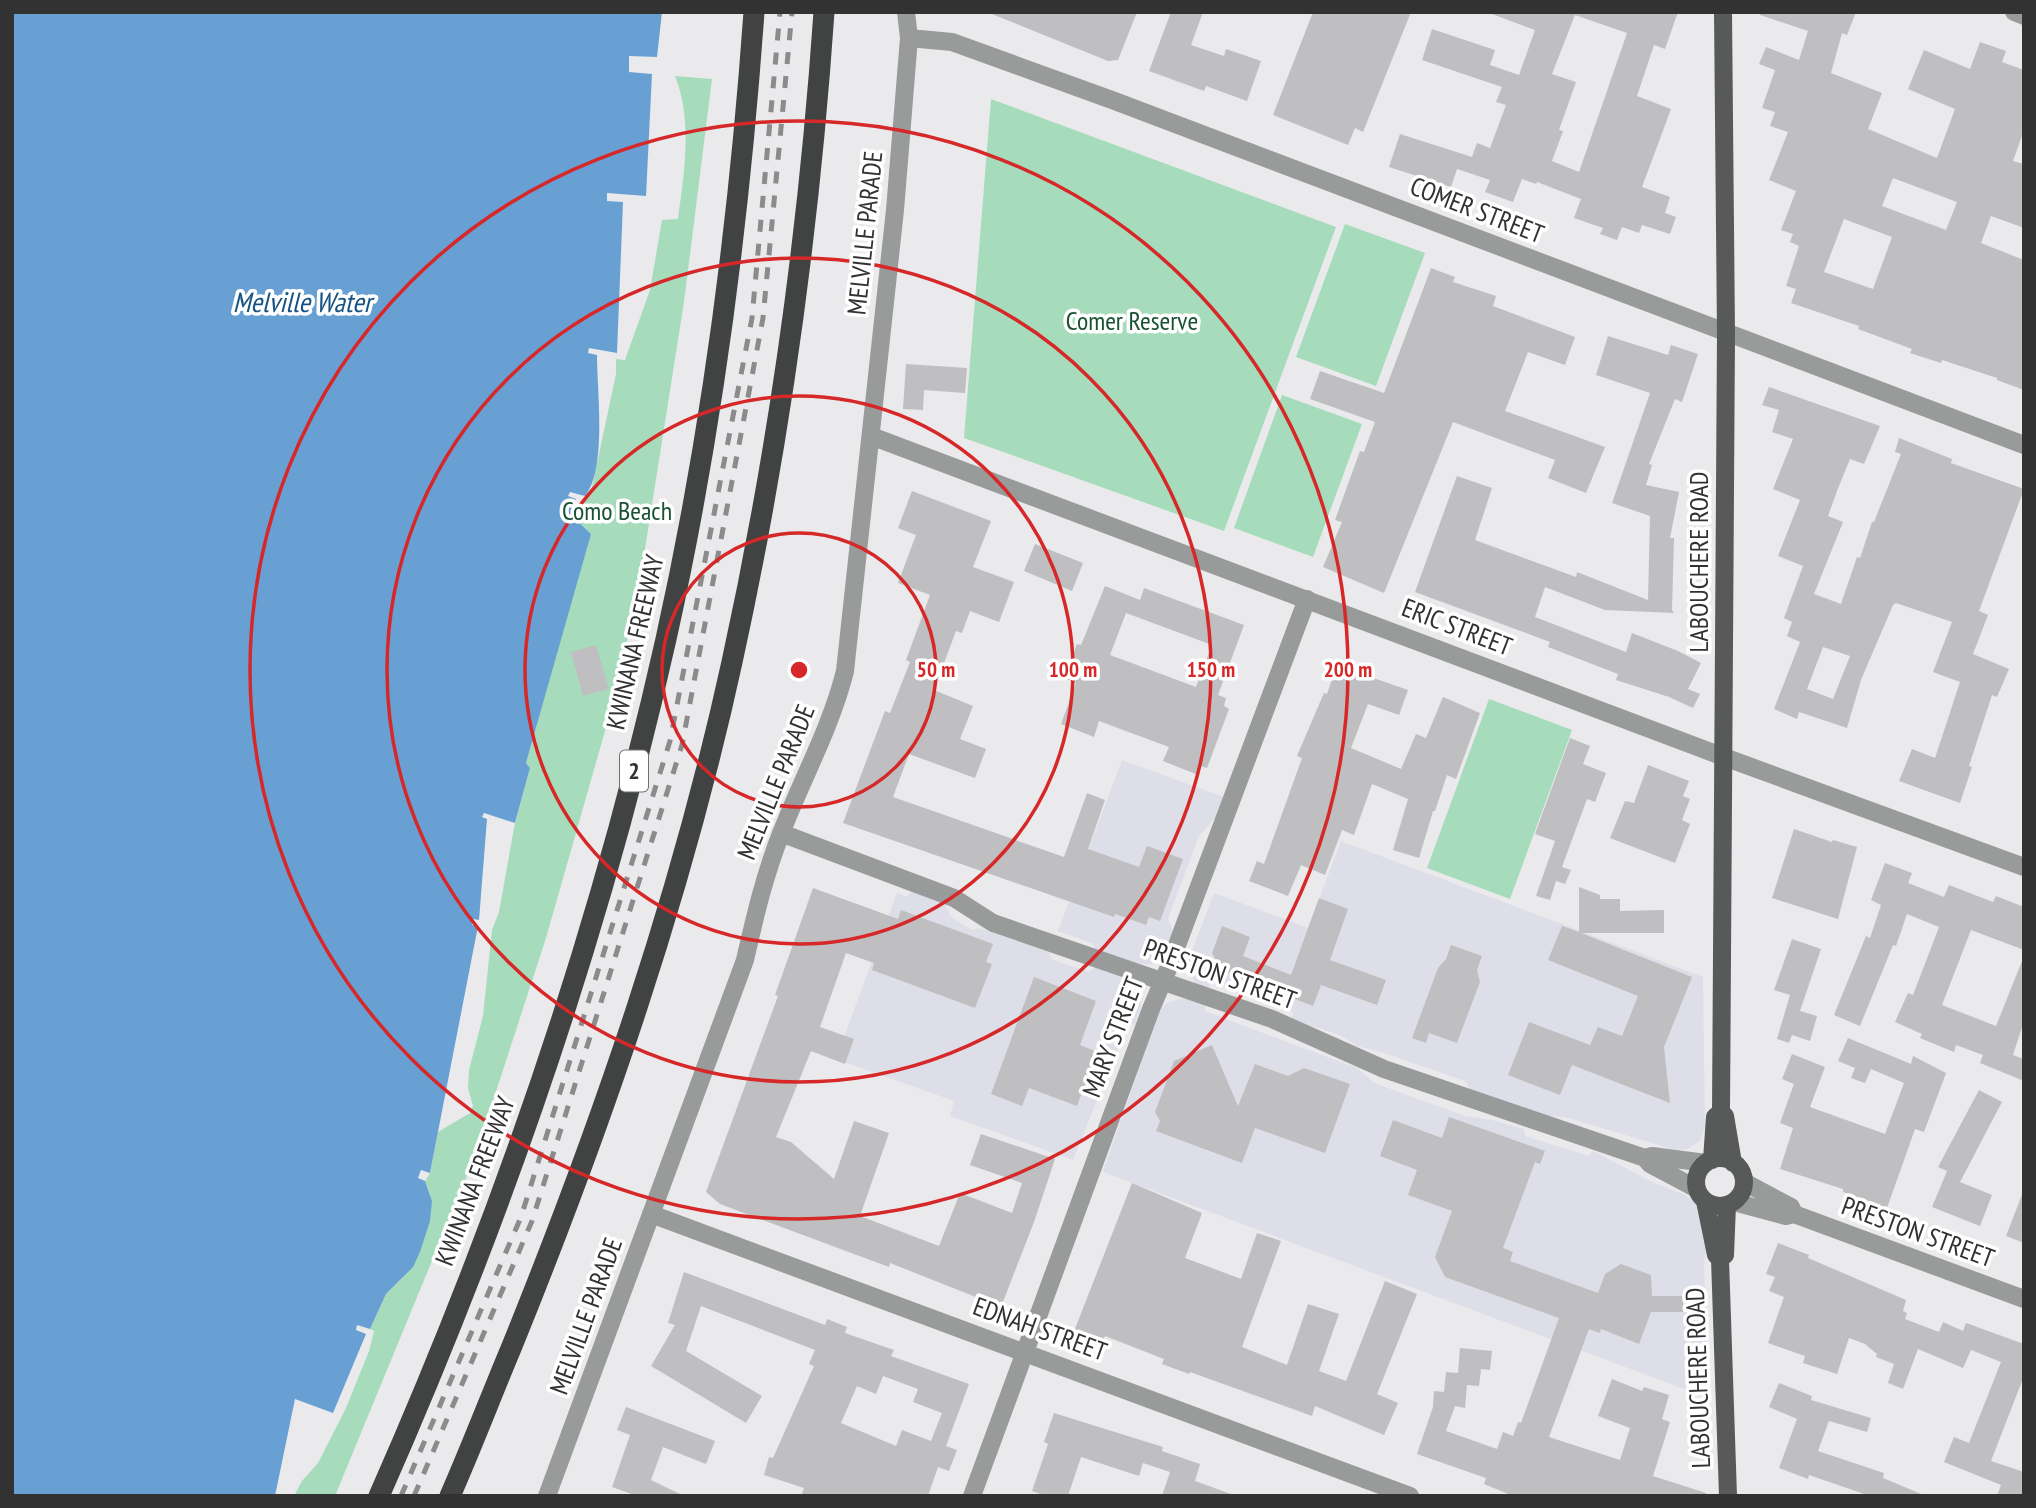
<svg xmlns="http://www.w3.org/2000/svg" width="2036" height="1508" viewBox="0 0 2036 1508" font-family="'PT Sans Narrow',sans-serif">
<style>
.built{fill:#dedee8}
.green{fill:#a6dcbb}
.water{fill:#69a0d4}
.building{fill:#bfbfc1;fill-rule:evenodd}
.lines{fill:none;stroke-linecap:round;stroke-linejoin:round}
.minor{stroke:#999a9a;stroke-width:18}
.major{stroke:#585959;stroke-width:18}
.highway{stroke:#414343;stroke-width:21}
.rail{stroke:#8b8b8c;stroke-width:5;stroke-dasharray:12 12;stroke-linecap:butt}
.ring{fill:none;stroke:#d62828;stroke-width:3.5}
.labels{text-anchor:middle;stroke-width:7;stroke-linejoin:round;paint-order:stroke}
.shield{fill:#fff;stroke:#707070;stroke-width:2}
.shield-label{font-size:24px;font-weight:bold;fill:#323233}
.street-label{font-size:26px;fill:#323233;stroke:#fff}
.park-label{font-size:26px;fill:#195134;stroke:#fff}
.water-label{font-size:28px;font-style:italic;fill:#165384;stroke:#fff}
.centre{fill:#d62828;stroke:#fff;stroke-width:3.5}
.ring-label{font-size:21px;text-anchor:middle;font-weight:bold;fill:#d62828;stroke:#fff;stroke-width:7;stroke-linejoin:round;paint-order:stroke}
</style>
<rect width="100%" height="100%" fill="#eaeaec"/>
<!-- built -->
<path class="built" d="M1122 760 1224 797 1218 814 1199 836 1168 919 1174 935 1164 956 1154 964H1141L1096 950 1092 943 1058 931Z
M1341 841 1703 977 1705 1127 1700 1141 1688 1149 1675 1150 1569 1118 1549 1116 1470 1090 1465 1081 1384 1053 1357 1046 1344 1037 1319 1028 1300 1024 1291 1020 1293 1012 1211 982 1208 989 1195 983 1189 972V959L1214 893 1308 928Z
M912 890 944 903 951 917 972 930 979 928 1049 952 1051 959 1089 972 1095 967 1125 976 1134 983 1140 994 1141 1007 1135 1025 1128 1023 1073 1160 950 1116 954 1101 836 1059 897 893 907 897Z
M1178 999H1190L1205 1005V1011L1357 1068 1373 1082 1388 1088 1465 1116 1492 1120 1524 1129 1525 1136 1589 1156 1593 1151 1654 1183 1683 1194 1694 1201 1700 1210 1708 1243 1704 1262 1708 1391 1692 1392 1103 1172 1159 1012 1166 1004Z"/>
<!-- green -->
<path class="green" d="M675 76 712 79 684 302 644 555 632 620 605 731 546 938 474 1159 335 1496H294L302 1481 318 1463 346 1408 369 1351 374 1331 370 1329 386 1294 404 1276 430 1195 425 1181 430 1173 438 1132 470 1113 473 1106 468 1088 469 1070 483 1016 492 930 499 912 514 828 530 768 526 763 590 534 579 522 585 496 592 487 616 374V359L625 360 650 290 662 220 678 219C684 172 693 121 675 76Z
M991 99 1336 227 1224 531 964 438Z
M1345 224 1425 253 1376 386 1296 357Z
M1282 395 1362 424 1313 557 1234 528Z
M1489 699 1572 730 1510 899 1427 868Z"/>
<!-- water -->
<path class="water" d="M12 12H662L657 57 629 56V72L652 74 646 196 607 193V201L623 202 617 353 589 348 588 353 597 355C597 391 607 469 585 496L570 492 568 496 576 499 572 516 591 534 526 763 530 768 515 823 484 813 482 817 487 819 479 920 473 919 472 925 478 926 430 1173 421 1170 418 1178 425 1181 432 1201 430 1221 420 1252 413 1267 386 1294 370 1329 357 1325 356 1330 366 1334 333 1413 295 1399 275 1496H12Z"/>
<!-- building -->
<path class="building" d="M987 12H1137L1118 60 1108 61Z
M1171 12H1203L1191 45 1224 56 1226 49 1261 61 1247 101 1206 86 1204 91 1149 71Z
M1313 12H1411L1363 132 1355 128 1348 145 1273 115Z
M1492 12H1678L1665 49 1654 45 1637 96 1671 109 1642 187 1670 197 1665 213 1676 217 1670 234 1642 225 1639 233 1622 227 1617 240 1600 234 1603 228 1574 218 1581 199 1537 182 1536 184 1522 179 1513 202 1485 192 1490 180 1457 169 1451 187 1389 167 1400 134 1472 157 1477 143 1490 148 1506 105 1496 102 1502 87 1422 60 1432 29 1495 50 1490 65 1519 75 1535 30 1492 14ZM1575 15 1627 33 1579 172 1552 161 1563 131 1559 130 1576 82 1552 74Z
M1760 12H1856L1847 35 1842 33 1831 73 1882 93 1868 129 1937 158 1955 109 1908 89 1924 50 1970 69 1980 42 2006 51 2002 62 2024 70V130L2013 161 2024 164V228L1991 216 1981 243 2024 260V390L1997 380V378L1942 360 1941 363 1910 353 1912 349 1858 329 1859 326 1791 303 1796 289 1786 286 1799 246 1790 242 1793 234 1781 230 1796 191 1769 180 1788 132 1770 126 1775 112 1762 108 1775 70 1759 64 1766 47 1799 60 1808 31 1760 15ZM1893 178 1957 202 1946 230 1882 206ZM1844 219 1892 237 1873 289 1824 272Z
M1431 268 1455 277 1453 282 1496 296 1493 306 1575 337 1565 365 1528 352 1505 411 1605 447 1586 493 1548 478 1555 460 1453 422 1384 593 1323 567 1342 522 1335 520 1360 451 1364 452 1375 422 1310 399 1320 371 1384 393Z
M1608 336 1668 355 1671 345 1698 354 1682 402 1675 399 1649 464 1652 465 1646 485 1679 492 1670 538H1674L1672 610 1674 613 1605 610 1545 587 1535 617 1626 652 1632 633 1678 651 1701 663 1688 689 1700 694 1693 708 1669 697 1616 680 1618 674 1548 647 1550 642 1415 592 1457 476 1492 488 1475 540 1576 577 1577 572 1648 600 1650 516 1612 503 1650 393 1596 375Z
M906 364 967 368 965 393 924 390 923 410 903 409Z
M1769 387 1880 426 1864 464 1850 459 1837 491 1828 516 1843 522 1814 594 1841 604 1857 557 1860 558 1872 522H1874L1901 454 1895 452 1899 438 1952 459 1951 463 2024 489 1979 611 1988 615 1973 654 2009 669 1997 697 1992 695 1969 766 1972 767 1960 803 1899 781 1912 749 1935 758 1960 682 1933 672 1952 622 1896 603 1893 605 1861 680 1847 728 1799 712 1797 719 1774 709 1800 642 1787 636 1792 622 1784 618 1803 566 1778 556 1800 500 1773 489 1793 439 1772 432 1779 410 1762 405ZM1823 647 1850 656 1833 699 1807 689Z
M912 491 991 521 973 567 1014 582 999 622 970 611 962 633 956 631 934 690 973 706 960 739 986 749 975 778 909 754 893 797 1064 857 1087 793 1105 800 1088 849 1139 867 1147 846 1183 859 1160 921 1149 917 1146 925 1115 914 1114 917 843 823 885 711 890 713 910 662 906 660 930 595 898 583 916 535 898 528Z
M1035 544 1083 563 1072 591 1024 571Z
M1105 586 1140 600 1144 588 1244 625 1218 695 1226 698 1224 706 1229 709 1207 768 1201 766 1198 775 1163 761 1169 747 1099 721 1094 737 1061 724 1076 683 1064 678 1077 644 1081 645ZM1126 613 1212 645 1196 687 1110 655Z
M596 645 609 689 583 696 571 652Z
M1339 658 1356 664 1353 671 1408 690 1399 715 1368 704 1351 748 1401 769 1416 734 1426 738 1443 697 1480 713 1456 779 1447 775 1435 811H1433L1419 858 1393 850 1408 799 1372 784 1354 835 1342 830 1325 875 1301 865 1288 896 1249 881 1257 861 1264 864 1302 758 1297 756 1324 693 1327 694Z
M1570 738 1590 746 1583 764 1606 773 1595 802 1587 799 1562 867 1571 870 1565 884 1556 881 1550 900 1536 896 1555 841 1535 834Z
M1648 765 1689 781 1683 796 1690 799 1682 820 1690 824 1675 863 1610 838 1625 801 1634 803Z
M1794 829 1832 842 1833 840 1857 847 1838 919 1772 898Z
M1885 863 1912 873 1908 883 1944 897 1949 885 1993 902 1996 896 2024 907V950L1971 930 1942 1005 1996 1026 2024 956V1021L2013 1055 2024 1059V1081L1980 1063 1983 1055 1956 1045 1954 1052 1920 1038 1922 1034 1895 1022 1908 993 1913 995 1939 927 1907 914 1896 946 1893 945 1860 1026 1834 1015 1866 936 1870 938 1881 905 1871 900Z
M1579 887 1600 895V899H1620V911L1664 910V933H1581L1692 977 1664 1047 1670 1103 1572 1065 1560 1095 1508 1075 1529 1022 1590 1045 1598 1027 1622 1036 1638 996 1548 960 1562 926 1579 932Z
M813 888 898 919 901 910 993 944 986 962 992 964 975 1008 872 970 874 963 846 953 820 1027 854 1039 845 1064 811 1051 776 1137 791 1142 834 1179 854 1121 889 1133 860 1216 939 1246 960 1193 1012 1213 1022 1183 970 1165 981 1134 1055 1159 1034 1222 1001 1307 890 1263 889 1267 720 1204 706 1192 778 996 775 995Z
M1319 898 1348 909 1330 960 1386 980 1377 1005 1321 985 1313 1006 1222 971 1212 953 1222 926 1250 937 1243 956 1291 975Z
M1792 939 1821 949 1800 1011 1817 1016 1810 1041 1792 1035 1789 1043 1777 1039 1790 995 1774 990Z
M1451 945 1482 956 1477 970 1480 982 1457 1043 1429 1033 1426 1043 1412 1038 1438 968 1446 959Z
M1034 977 1096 1001 1080 1045 1097 1052 1077 1106 1029 1088 1022 1106 991 1094Z
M1848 1038 1911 1064 1913 1056 1946 1073 1924 1132 1915 1129 1887 1208 1843 1192V1189L1780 1169 1793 1128 1780 1123 1794 1084 1782 1079 1792 1054 1825 1067 1810 1107 1885 1134 1904 1083 1871 1069 1865 1083 1851 1078 1855 1068 1838 1061Z
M1212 1045 1238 1106 1255 1064 1288 1076 1304 1068 1350 1084 1325 1153 1255 1128 1242 1163 1156 1131 1160 1121 1155 1112 1174 1061Z
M1979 1090 2002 1102 1960 1182 1992 1195 1980 1226 1932 1207 1947 1171 1938 1167Z
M1449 1117 1545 1151 1540 1164 1535 1162 1503 1248 1513 1252 1510 1261 1598 1293 1605 1274 1621 1264 1651 1275 1652 1296H1683V1312H1651L1639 1344 1601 1329 1600 1333 1589 1329 1549 1437 1620 1460 1630 1428 1598 1416 1612 1379 1642 1391 1644 1387 1669 1395 1662 1419 1670 1422 1653 1476 1706 1493V1496H1513L1484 1484 1486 1478 1417 1454 1433 1407 1434 1391 1444 1392 1446 1372 1458 1373 1460 1348 1492 1351 1490 1370 1481 1369 1479 1386 1467 1385 1465 1408 1455 1406 1446 1431 1497 1449 1503 1432 1513 1436 1518 1422 1521 1423 1559 1318 1445 1277 1435 1257 1452 1211 1408 1195 1417 1170 1380 1156 1393 1120 1442 1138Z
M1132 1183 1202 1213 1185 1258 1241 1279 1257 1233 1281 1241 1242 1347 1287 1365 1308 1304 1339 1314 1319 1371 1346 1381 1385 1281 1417 1294 1377 1394 1398 1403 1384 1435 1315 1406 1312 1416 1190 1372 1189 1374 1162 1364 1164 1359 1105 1336 1101 1345 1073 1334Z
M2023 1192H2024V1243L2006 1236Z
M1778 1243 1809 1255 1808 1258 1906 1300 1903 1311 1907 1313 1905 1319 1918 1324 1939 1332 1943 1322 1963 1331 1966 1323 2024 1344V1376L1991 1461 2024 1472V1496H1997L2001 1485 1944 1462 1954 1437 1969 1443 2001 1362 1971 1350 1963 1368 1918 1349 1903 1389 1888 1383 1894 1364 1876 1357 1877 1354 1865 1344 1849 1338 1837 1374 1803 1363 1805 1356 1768 1343 1784 1297 1769 1291 1775 1277 1766 1274Z
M684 1272 825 1325 827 1319 847 1327 845 1333 894 1350 891 1356 969 1384 946 1446 957 1450 949 1471 938 1467 928 1496H801L804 1488 764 1475 769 1457 773 1458 814 1366 809 1364 815 1350 701 1306 686 1351 762 1396 746 1423 651 1366 675 1325 668 1323ZM883 1376 918 1389 913 1402 942 1413 931 1441 902 1430 896 1446 841 1423 857 1386 876 1394Z
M1779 1383 1812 1396 1811 1400 1871 1418 1867 1432 1829 1421 1818 1451 1884 1473 1883 1478 1926 1496H1870L1809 1475 1808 1479 1779 1468 1797 1419 1769 1407Z
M626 1407 715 1441 706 1464 663 1447 651 1480 684 1496H637L612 1487 630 1435 617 1430Z
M1054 1413 1163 1447 1162 1451 1200 1464 1195 1481 1231 1494V1496H1162L1170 1472 1143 1463 1139 1476 1081 1457 1068 1496H1046L1032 1491 1048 1444 1044 1442Z"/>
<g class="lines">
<!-- minor -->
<path class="minor" d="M2014 12 2024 16
M909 38 952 42 1112 100 2024 445
M871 436 1724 757 2024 867
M781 833 954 898 993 923 1272 1019 1384 1069 1645 1158 1650 1164 1697 1189
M1645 1158 1652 1156 1706 1163
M1744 1182 1791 1207 1794 1214
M1734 1202 1786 1216 1794 1214 2024 1299
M651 1214 1410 1496
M547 1496 745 960C755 916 765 873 782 831 803 777 831 727 845 671L895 210 909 38 906 12
M972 1496 1151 1009 1168 969 1307 599"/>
<!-- major -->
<path class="major" d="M1723 12 1726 334 1721 1112 1725 1116 1733 1163
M1696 1182a24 24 0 1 1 48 0a24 24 0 1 1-48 0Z
M1712 1160 1715 1117 1721 1112
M1705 1201 1716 1255 1720 1259 1728 1496
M1720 1259 1725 1255 1727 1205"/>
<!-- highway -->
<path class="highway" d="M379 1496C501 1220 600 934 666 639 712 433 739 223 754 12
M450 1496C472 1446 491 1396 512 1346 602 1124 681 896 732 662 779 448 809 231 824 12"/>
<!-- rail -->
<path class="rail" d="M401 1496 521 1217 670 741 752 318 780 12
M414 1496 532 1221 682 745 763 318 792 12"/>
</g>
<!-- distance rings -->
<g class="ring">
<circle cx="799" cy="670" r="137"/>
<circle cx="799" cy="670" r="274"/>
<circle cx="799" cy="670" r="412"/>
<circle cx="799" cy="670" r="549"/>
</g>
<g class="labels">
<!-- shield labels -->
<rect class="shield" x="620" y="750.5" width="28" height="41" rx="5"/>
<g class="shield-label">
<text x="634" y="779">2</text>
</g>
<!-- street labels -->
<g class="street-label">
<text transform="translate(1477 210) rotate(21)" y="9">COMER STREET</text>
<text transform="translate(865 233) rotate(-84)" y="9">MELVILLE PARADE</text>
<text transform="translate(1699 562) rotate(-90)" y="9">LABOUCHERE ROAD</text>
<text transform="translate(1457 627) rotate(21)" y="9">ERIC STREET</text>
<text transform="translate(635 642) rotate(-77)" y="9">KWINANA FREEWAY</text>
<text transform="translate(776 782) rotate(-68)" y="9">MELVILLE PARADE</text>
<text transform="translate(1220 974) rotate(20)" y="9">PRESTON STREET</text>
<text transform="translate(1113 1037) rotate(-69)" y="9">MARY STREET</text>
<text transform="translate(475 1181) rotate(-69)" y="9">KWINANA FREEWAY</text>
<text transform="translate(1918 1232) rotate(20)" y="9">PRESTON STREET</text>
<text transform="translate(586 1316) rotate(-70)" y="9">MELVILLE PARADE</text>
<text transform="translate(1040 1329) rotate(20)" y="9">EDNAH STREET</text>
<text transform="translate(1698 1378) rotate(-92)" y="9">LABOUCHERE ROAD</text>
</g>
<!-- park labels -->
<g class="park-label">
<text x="1132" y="330">Comer Reserve</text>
<text x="617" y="520">Como Beach</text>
</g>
<!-- water labels -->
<g class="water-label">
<text x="302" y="312">Melville Water</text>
</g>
</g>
<circle cx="799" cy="670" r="10" class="centre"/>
<g class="ring-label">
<text x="936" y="677">50 m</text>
<text x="1073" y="677">100 m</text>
<text x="1211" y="677">150 m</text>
<text x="1348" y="677">200 m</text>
</g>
<!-- border -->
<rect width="2036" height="1508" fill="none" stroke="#323233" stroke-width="28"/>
</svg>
